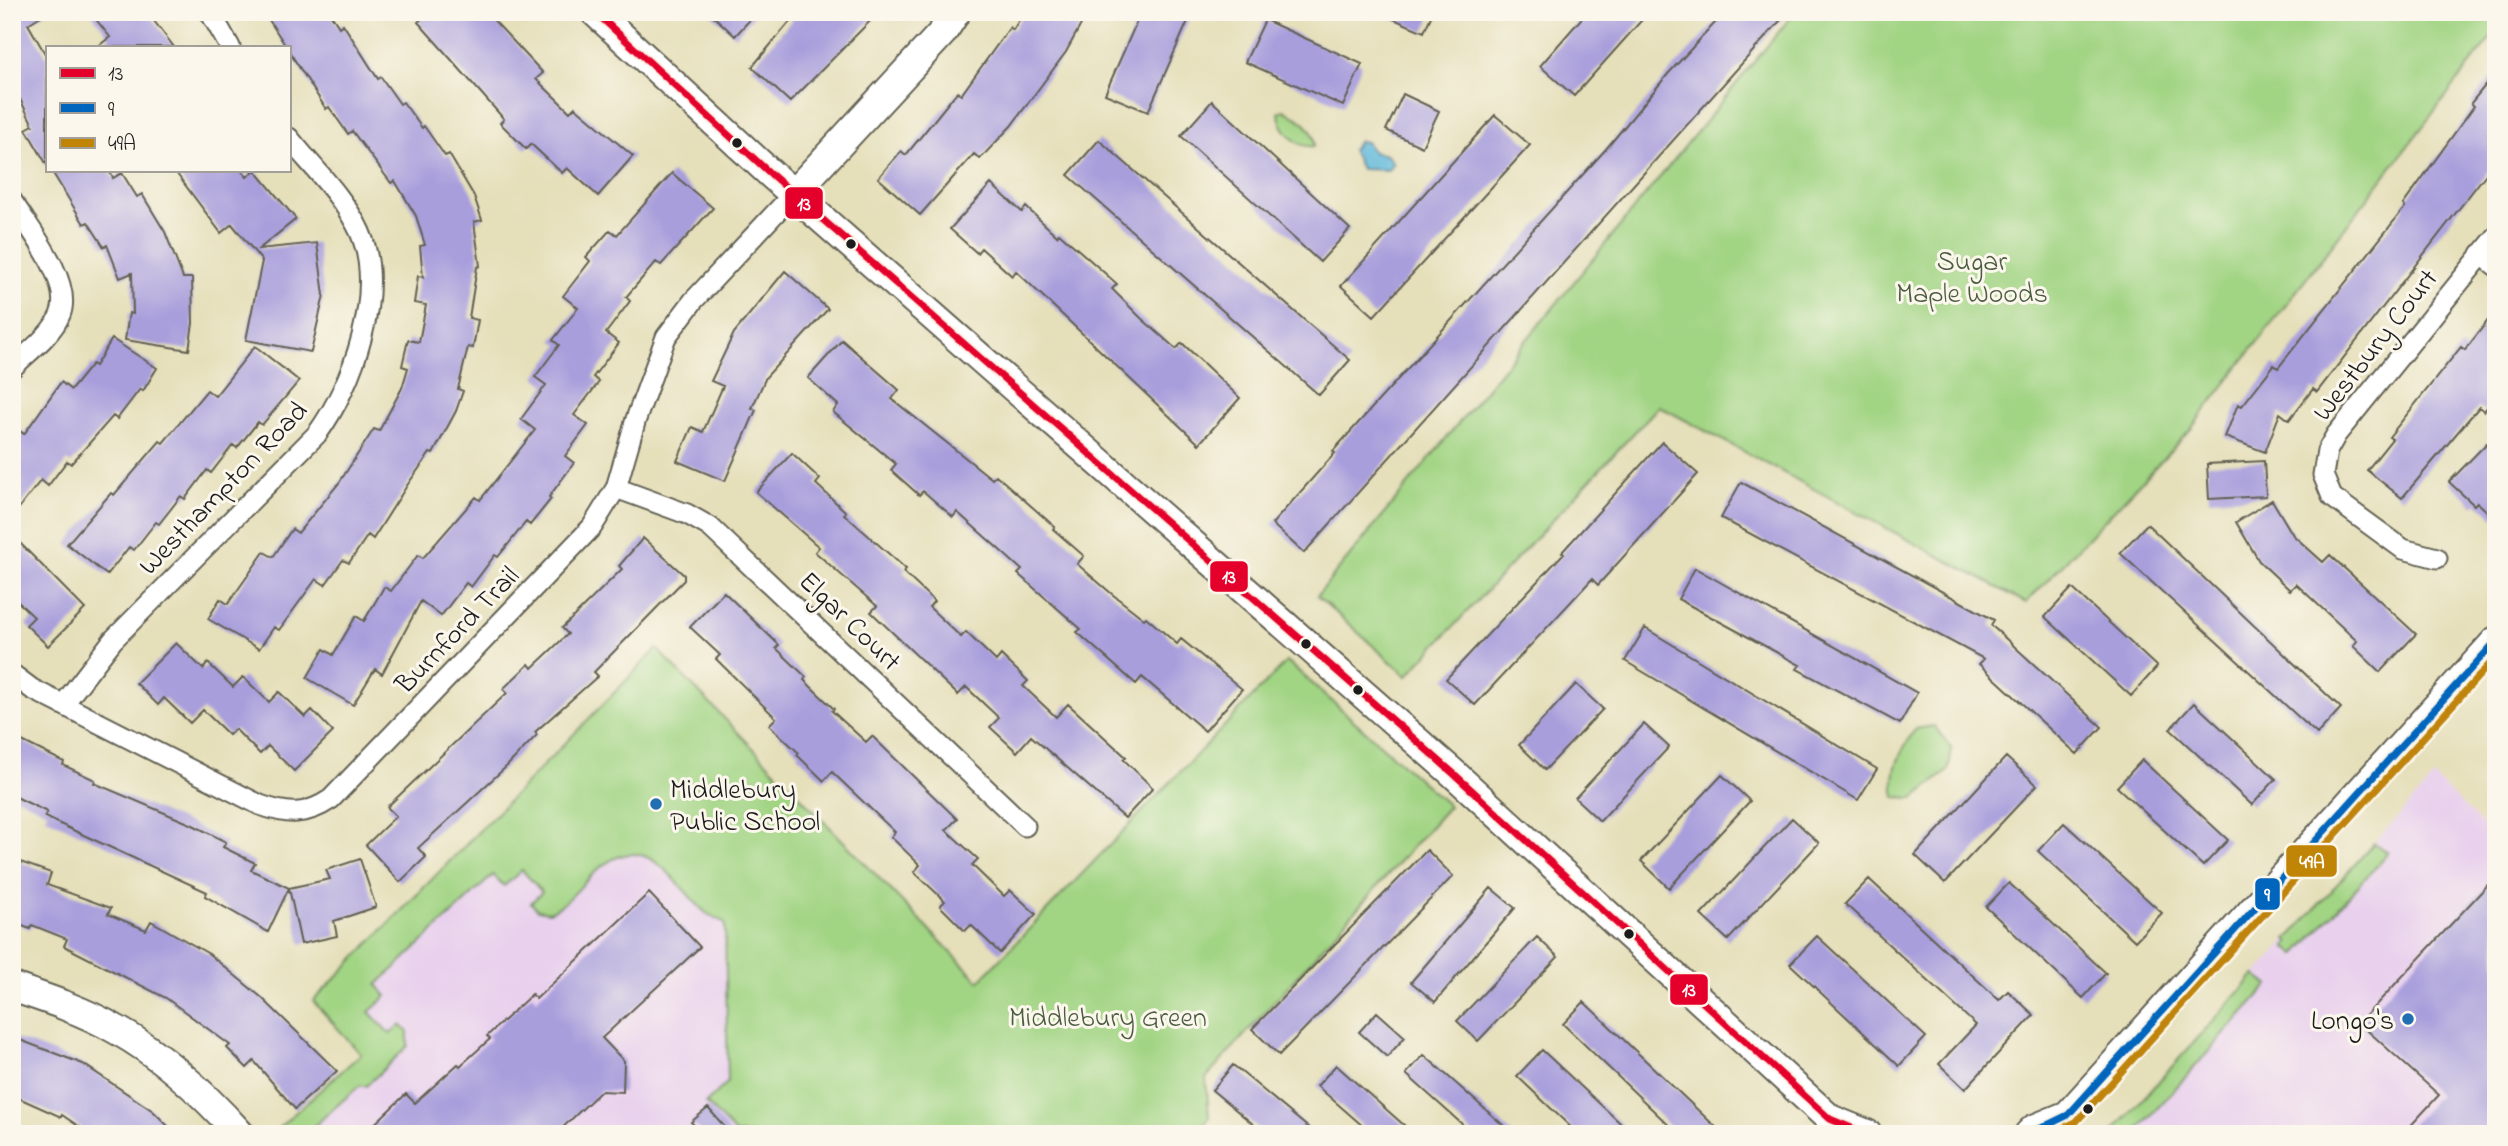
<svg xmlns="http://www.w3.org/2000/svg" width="2508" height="1146" viewBox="0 0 2508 1146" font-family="'Indie Flower',sans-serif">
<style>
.built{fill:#e9d1ed}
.green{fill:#a1d483;stroke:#5e7850;stroke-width:2}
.water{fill:#5db7da;stroke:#3c6a7b;stroke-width:2}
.building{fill:#a89edc}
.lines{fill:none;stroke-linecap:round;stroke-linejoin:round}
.street-casing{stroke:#626053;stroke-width:23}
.secondary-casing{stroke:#626053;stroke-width:32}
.street{stroke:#fff;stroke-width:19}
.secondary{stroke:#fff;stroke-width:28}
.bus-1-casing{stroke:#fbf7ec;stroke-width:12}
.bus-2-casing{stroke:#fbf7ec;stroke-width:12}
.bus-3-casing{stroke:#fbf7ec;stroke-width:12}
.bus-1{stroke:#e4002b;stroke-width:7}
.bus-2{stroke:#0065bd;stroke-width:7}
.bus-3{stroke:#c08407;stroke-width:7}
.bus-dot{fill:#1c1c1c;stroke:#fbf7ec;stroke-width:2.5}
.poi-dot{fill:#1f6fb2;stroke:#fbf7ec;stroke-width:2.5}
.labels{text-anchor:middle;stroke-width:6;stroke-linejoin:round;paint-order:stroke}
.park-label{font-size:28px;fill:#4b5c40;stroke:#fbf7ec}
.street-label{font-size:28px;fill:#1c1c1c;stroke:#fbf7ec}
.poi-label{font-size:28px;fill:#1c1c1c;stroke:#fbf7ec;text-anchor:start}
.line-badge{stroke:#fbf7ec;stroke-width:2.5}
.badge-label{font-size:19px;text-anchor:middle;font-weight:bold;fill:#fff}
</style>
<rect width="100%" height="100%" fill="#fbf7ec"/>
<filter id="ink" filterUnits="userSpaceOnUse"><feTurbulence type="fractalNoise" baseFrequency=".0143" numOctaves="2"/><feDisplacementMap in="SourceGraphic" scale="14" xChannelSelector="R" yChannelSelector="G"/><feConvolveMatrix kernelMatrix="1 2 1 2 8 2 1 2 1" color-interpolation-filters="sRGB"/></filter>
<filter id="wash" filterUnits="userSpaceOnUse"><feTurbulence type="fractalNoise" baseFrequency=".00686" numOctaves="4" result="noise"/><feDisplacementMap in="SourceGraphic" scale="28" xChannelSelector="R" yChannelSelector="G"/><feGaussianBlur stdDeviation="1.57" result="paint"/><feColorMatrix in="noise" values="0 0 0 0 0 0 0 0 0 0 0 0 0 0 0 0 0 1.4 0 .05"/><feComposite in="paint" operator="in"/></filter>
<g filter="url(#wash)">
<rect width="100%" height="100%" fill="#e5dfba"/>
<!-- built -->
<path class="built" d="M657 649 810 1134H285L279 1127 361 1054 313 1001Z
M2434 777 2496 839V1134H2111Z"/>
<!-- green -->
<path class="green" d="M1795 12H2496V31L2190 430 2026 603 1659 406 1407 676 1317 596Z
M1284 110C1298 118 1317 128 1314 146 1297 149 1279 128 1279 112Z
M657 649 979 981 1287 661 1449 806 1206 1078 1209 1118 1197 1134H736L706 1103 728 1082 725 923C719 919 712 917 706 913 671 881 646 824 594 873 581 885 566 906 549 912L538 910 531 903 542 892 522 870 504 886 493 875 377 985 387 996 369 1012 390 1034 401 1025 408 1032V1046L366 1086H359L305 1134H285L279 1127 361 1054 313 1001Z
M1934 726 1952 749 1948 771 1914 798 1895 797C1890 770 1901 751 1915 729Z
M2374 843 2388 853 2296 955 2286 947 2290 943 2287 940Z
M2255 975 2269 985 2134 1134H2111Z"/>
<!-- water -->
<path class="water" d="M1359 141 1366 142 1373 152 1387 155 1393 163 1388 170 1361 169 1352 150Z"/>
<g id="blocks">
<!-- building -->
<path class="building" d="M12 12H47L28 24 47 57V165L26 129 33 125 12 83Z
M90 12H147L174 47H97L110 37Z
M264 12H329L339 27 343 24 378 79 381 77 400 104 403 102 422 128 424 126 445 156 449 154 474 196 482 220 474 222 480 266 477 267 469 318 478 320 473 348 468 347 458 389 463 391 456 411 433 454 430 453 408 484 373 539 368 535 349 563 343 560 325 585 316 579 279 630 274 627 259 649 208 619 220 599 228 604 264 552 273 557 292 529 298 533 339 483 374 429 379 431 402 388 408 368 402 366 408 340 419 342 426 305 414 303 418 276 423 277 420 246 425 245 416 216 395 181 391 183 352 131 348 134 329 107 326 109Z
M430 12H486L543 73 536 79 570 112 575 107 633 156 598 196 567 168 562 173 531 144 526 149 500 123 504 119 418 22Z
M709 12H757L735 36Z
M798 12H879L790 102 752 67Z
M1024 12H1067L1083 21 1066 52 1011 126 980 159 974 154 920 215 878 178 901 151 906 155 957 92 961 95 1010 27 1013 30Z
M1141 12H1192L1148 112 1105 94Z
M1377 12H1433L1424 32Z
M1587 12H1649L1574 96 1540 66Z
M1725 12H1788L1304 553 1272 524 1335 453 1333 451 1606 149 1668 74Z
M1265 20 1362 64 1343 106 1245 62Z
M2496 72V161L2317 392 2313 389 2289 420 2280 413 2265 452 2225 437 2238 404 2242 406 2274 365 2278 368 2405 207 2403 205 2474 106 2471 103Z
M1403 94 1439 111 1422 147 1386 130Z
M1212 101 1350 229 1320 262 1181 136Z
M1495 115 1530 145 1374 316 1341 286Z
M1099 140 1350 360 1319 395 1068 175Z
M51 170H109L113 178 122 173 137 197 142 194 165 232 183 278H192L193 323 189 350 125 340 129 313 133 314 132 273 120 278 107 245 104 247 88 222 84 224Z
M174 170H241L247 177 255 170 296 219 259 249 317 243 324 295 311 352 246 340 262 261 232 224 221 233Z
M672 173 713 208 661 265 656 262 626 297 630 301 606 333 619 343 593 377 599 382 574 415 588 425 565 456 574 463 549 497 551 499 530 525 526 522 498 557 495 555 471 587 466 583 441 616 421 601 382 674 375 669 353 705 307 678 324 649 333 655 356 616 364 621 384 587 391 591 418 555 423 558 476 497 480 500 535 430 521 419 546 385 535 377 559 345 553 340 578 308 563 296 590 261 586 257 610 230 617 235Z
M991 184 1022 212 1026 207 1057 236 1059 233 1090 260 1117 284 1112 289 1141 318 1176 349 1182 343 1240 398 1199 444 1016 271 1012 276 981 248 977 253 950 229Z
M785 271 828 309 766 377 752 408 756 410 725 481 677 461 692 427 703 432 723 386 711 381 734 333Z
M2496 310V396L2484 411 2479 407 2402 498 2367 470 2392 439 2389 437 2461 347 2465 350Z
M112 339 157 368 143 391 140 389 117 419 113 416 71 464 67 461 48 486 41 480 12 517V425L24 434 61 382 71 390 92 364 95 366Z
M842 340 899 390 892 399 992 479 996 475 1055 527 1053 529 1084 556 1077 564 1112 594 1144 619 1146 617 1177 644 1181 639 1242 689 1205 731 1142 677 1136 684 1077 632 1081 629 1018 574 1022 570 992 543 957 512 953 517 923 491 919 495 891 470 896 464 833 412 838 405 808 378Z
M255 346 299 381 262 425 258 422 237 448 233 445 211 473 207 470 185 499 181 496 159 524 156 522 134 550 129 547 107 575 67 544 111 493 114 495 160 441 163 443 207 390 215 396Z
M1662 442 1698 474 1598 585 1592 579 1475 705 1446 679 1564 553 1562 552Z
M2487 443 2496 452V520L2477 502 2474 505 2449 482Z
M792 453 820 479 816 484 846 512 844 514 906 569 903 572 934 601 929 607 961 637 966 632 996 661 1001 655 1028 681 1023 686 1056 717 1068 704 1126 757 1123 759 1153 788 1125 818 1031 736 1017 752 990 727 999 718 966 687 958 695 871 612 877 606 815 552 819 547 756 492Z
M2264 461 2266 496 2209 499 2207 464Z
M1741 482 1994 620 1991 625 2102 727 2077 754 1979 664 1984 659 1721 518Z
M2272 500 2293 535 2323 562 2330 555 2416 634 2380 672 2353 646 2357 641 2296 584 2290 590 2259 561 2236 522Z
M2147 524 2341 708 2317 734 2120 553Z
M12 535 85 609 48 646 26 625 34 617 12 596Z
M643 538 684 575V580L594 672 598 676 535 732 537 735 507 766 418 848 426 857 400 882 366 845 396 816 387 807 507 693 503 689 529 664 532 668 568 634 562 628 622 569 619 566Z
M1695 568 1917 693 1900 724 1797 669 1800 665 1678 599Z
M2072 588 2157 667 2131 696 2045 617Z
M724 592 779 645 776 648 806 677 804 680 834 709 832 711 866 742 872 736 957 819 946 830 978 859 972 865 1004 896 1010 890 1036 914 1000 953 971 925 965 931 940 906 945 901 914 872 920 865 891 837 895 832 832 772 824 781 797 755 799 753 769 725 776 718 716 659 720 655 690 627Z
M1645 628 1877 769 1858 800 1625 661Z
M176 643 203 669 208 663 233 687 243 677 269 702 279 692 305 717 312 710 333 732 294 771 268 746 260 754 235 729 229 735 203 710 190 723 164 698 158 705 136 683Z
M1576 684 1603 709 1545 770 1519 745Z
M2194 703 2276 779 2252 805 2170 729Z
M1644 724 1669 747 1600 821 1575 798Z
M12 736 64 762 63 765 95 780 94 783 193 825 226 842 223 847 255 863 251 870 289 888 268 932 205 896 207 892 77 832 45 817 47 812 12 795Z
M2006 757 2037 785 1945 883 1915 855Z
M2142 760 2228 840 2203 866 2117 787Z
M1722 775 1750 801 1669 888 1641 861Z
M1792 818 1819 843 1728 940 1701 915Z
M2064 823 2162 913 2135 941 2038 851Z
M1427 850 1453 876 1279 1055 1252 1029Z
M12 859 51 873 47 885 111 908 108 914 146 930 151 921 209 954 261 997 337 1071 295 1109 254 1061 247 1068 227 1048 230 1045 166 998 64 946 67 939 32 925 30 929 12 922Z
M360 859 376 907 334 921 337 936 301 944 289 888 330 879 326 870Z
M2496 876V1134H2403L2439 1095 2359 1023Z
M1869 879 1999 1000 2008 991 2034 1015 1965 1089 1939 1064 1976 1025 1845 904Z
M2009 883 2106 973 2083 998 1986 907Z
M1491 888 1515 908 1435 1002 1411 982Z
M649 893 700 947 602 1038 624 1061 623 1092 601 1091 556 1134H364L406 1094 415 1103 458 1064 460 1066 490 1039 487 1036 532 994 536 999Z
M1817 936 1926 1037 1899 1066 1790 964Z
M1537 937 1558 957 1478 1041 1457 1021Z
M1584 1002 1723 1134H1678L1563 1024Z
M1377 1012 1405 1037 1387 1057 1359 1032Z
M12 1037 83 1064 153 1111 176 1134H90L62 1115 61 1117 12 1095Z
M1542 1050 1632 1134H1578L1517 1076Z
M1424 1055 1513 1134H1473L1406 1074Z
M1233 1065 1316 1134H1265L1212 1090Z
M1336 1065 1414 1134H1372L1317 1086Z
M708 1108 731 1134H702L691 1122Z"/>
</g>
</g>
<g filter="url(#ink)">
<use href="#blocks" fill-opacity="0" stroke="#626053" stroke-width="2"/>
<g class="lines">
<!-- street casing -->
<g class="street-casing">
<path id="street" d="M210 12 230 47
M12 201C29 228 74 283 60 315 51 336 28 352 12 368
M2481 254 2496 266
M616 488 687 514 710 527 1025 826
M2437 558 2403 549 2332 497 2323 475 2327 451 2336 435 2496 237
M12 674 32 689 260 805C288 815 306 816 331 799L592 527 616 488 636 419 666 337 694 300 794 193
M63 705 113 640 317 434C353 385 386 291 360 232 344 197 313 168 289 138"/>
</g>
<!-- secondary casing -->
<g class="secondary-casing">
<path id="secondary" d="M595 12 772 175 1453 773 1830 1119 1867 1134
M794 193 942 33 956 12
M12 987C48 999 84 1011 117 1030 164 1056 204 1094 240 1134
M2029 1134 2034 1129 2068 1115 2496 641"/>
</g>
<!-- street -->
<use href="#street" class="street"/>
<!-- secondary -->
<use href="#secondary" class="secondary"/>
<!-- bus-1 casing -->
<g class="bus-1-casing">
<path id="bus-1" d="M595 12 772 175 1453 773 1830 1119 1866 1134"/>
</g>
<!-- bus-2 casing -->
<g class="bus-2-casing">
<path id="bus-2" d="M2029 1134 2068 1115 2496 641"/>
</g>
<!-- bus-3 casing -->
<g class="bus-3-casing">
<path id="bus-3" d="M2050 1134 2076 1122 2496 657"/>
</g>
<!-- bus-1 -->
<use href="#bus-1" class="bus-1"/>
<!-- bus-2 -->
<use href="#bus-2" class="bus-2"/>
<!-- bus-3 -->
<use href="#bus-3" class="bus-3"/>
</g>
</g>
<!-- markers -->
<g class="bus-dot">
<circle cx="737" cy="143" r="6"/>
<circle cx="851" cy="244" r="6"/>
<circle cx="1306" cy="644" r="6"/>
<circle cx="1358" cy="690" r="6"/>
<circle cx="1629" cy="934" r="6"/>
<circle cx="2088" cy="1109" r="6"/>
</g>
<g class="poi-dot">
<circle cx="656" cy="804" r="7"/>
<circle cx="2408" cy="1019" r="7"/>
</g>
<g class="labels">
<!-- park labels -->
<g class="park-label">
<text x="1972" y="270">Sugar<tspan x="1972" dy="32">Maple Woods</tspan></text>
<text x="1108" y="1026">Middlebury Green</text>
</g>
<!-- street labels -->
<g class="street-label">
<text transform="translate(2374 344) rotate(-52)" y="10">Westbury Court</text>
<text transform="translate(222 487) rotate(-46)" y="10">Westhampton Road</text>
<text transform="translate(851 620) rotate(44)" y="10">Elgar Court</text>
<text transform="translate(456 629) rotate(-46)" y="10">Burnford Trail</text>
</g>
<!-- poi labels -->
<g class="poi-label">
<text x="670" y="798">Middlebury<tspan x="670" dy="32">Public School</tspan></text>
<text x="2394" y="1029" text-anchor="end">Longo's</text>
</g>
</g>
<g class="line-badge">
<rect x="784" y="186" width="40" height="34" rx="7" fill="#e4002b"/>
<rect x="1209" y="560" width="40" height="33" rx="7" fill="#e4002b"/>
<rect x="2285" y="844" width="53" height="34" rx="7" fill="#c08407"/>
<rect x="2254" y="877" width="27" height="34" rx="7" fill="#0065bd"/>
<rect x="1669" y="973" width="40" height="33" rx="7" fill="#e4002b"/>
</g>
<g class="badge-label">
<text x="804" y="210">13</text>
<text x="1229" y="583">13</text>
<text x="2312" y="868">49A</text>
<text x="2267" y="901">9</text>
<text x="1689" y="996">13</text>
</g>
<!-- margin -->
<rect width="2508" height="1146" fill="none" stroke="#fbf7ec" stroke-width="42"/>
<!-- legend -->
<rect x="46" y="46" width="245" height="126" fill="#fbf7ec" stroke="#a29f99" stroke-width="2"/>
<rect x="60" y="68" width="35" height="10" fill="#e4002b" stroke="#a29f99" stroke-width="2"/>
<text x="108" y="80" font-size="21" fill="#1c1c1c">13</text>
<rect x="60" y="103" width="35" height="10" fill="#0065bd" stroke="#a29f99" stroke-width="2"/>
<text x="108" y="116" font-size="21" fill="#1c1c1c">9</text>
<rect x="60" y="138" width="35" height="10" fill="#c08407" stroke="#a29f99" stroke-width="2"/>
<text x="108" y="150" font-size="21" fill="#1c1c1c">49A</text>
</svg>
